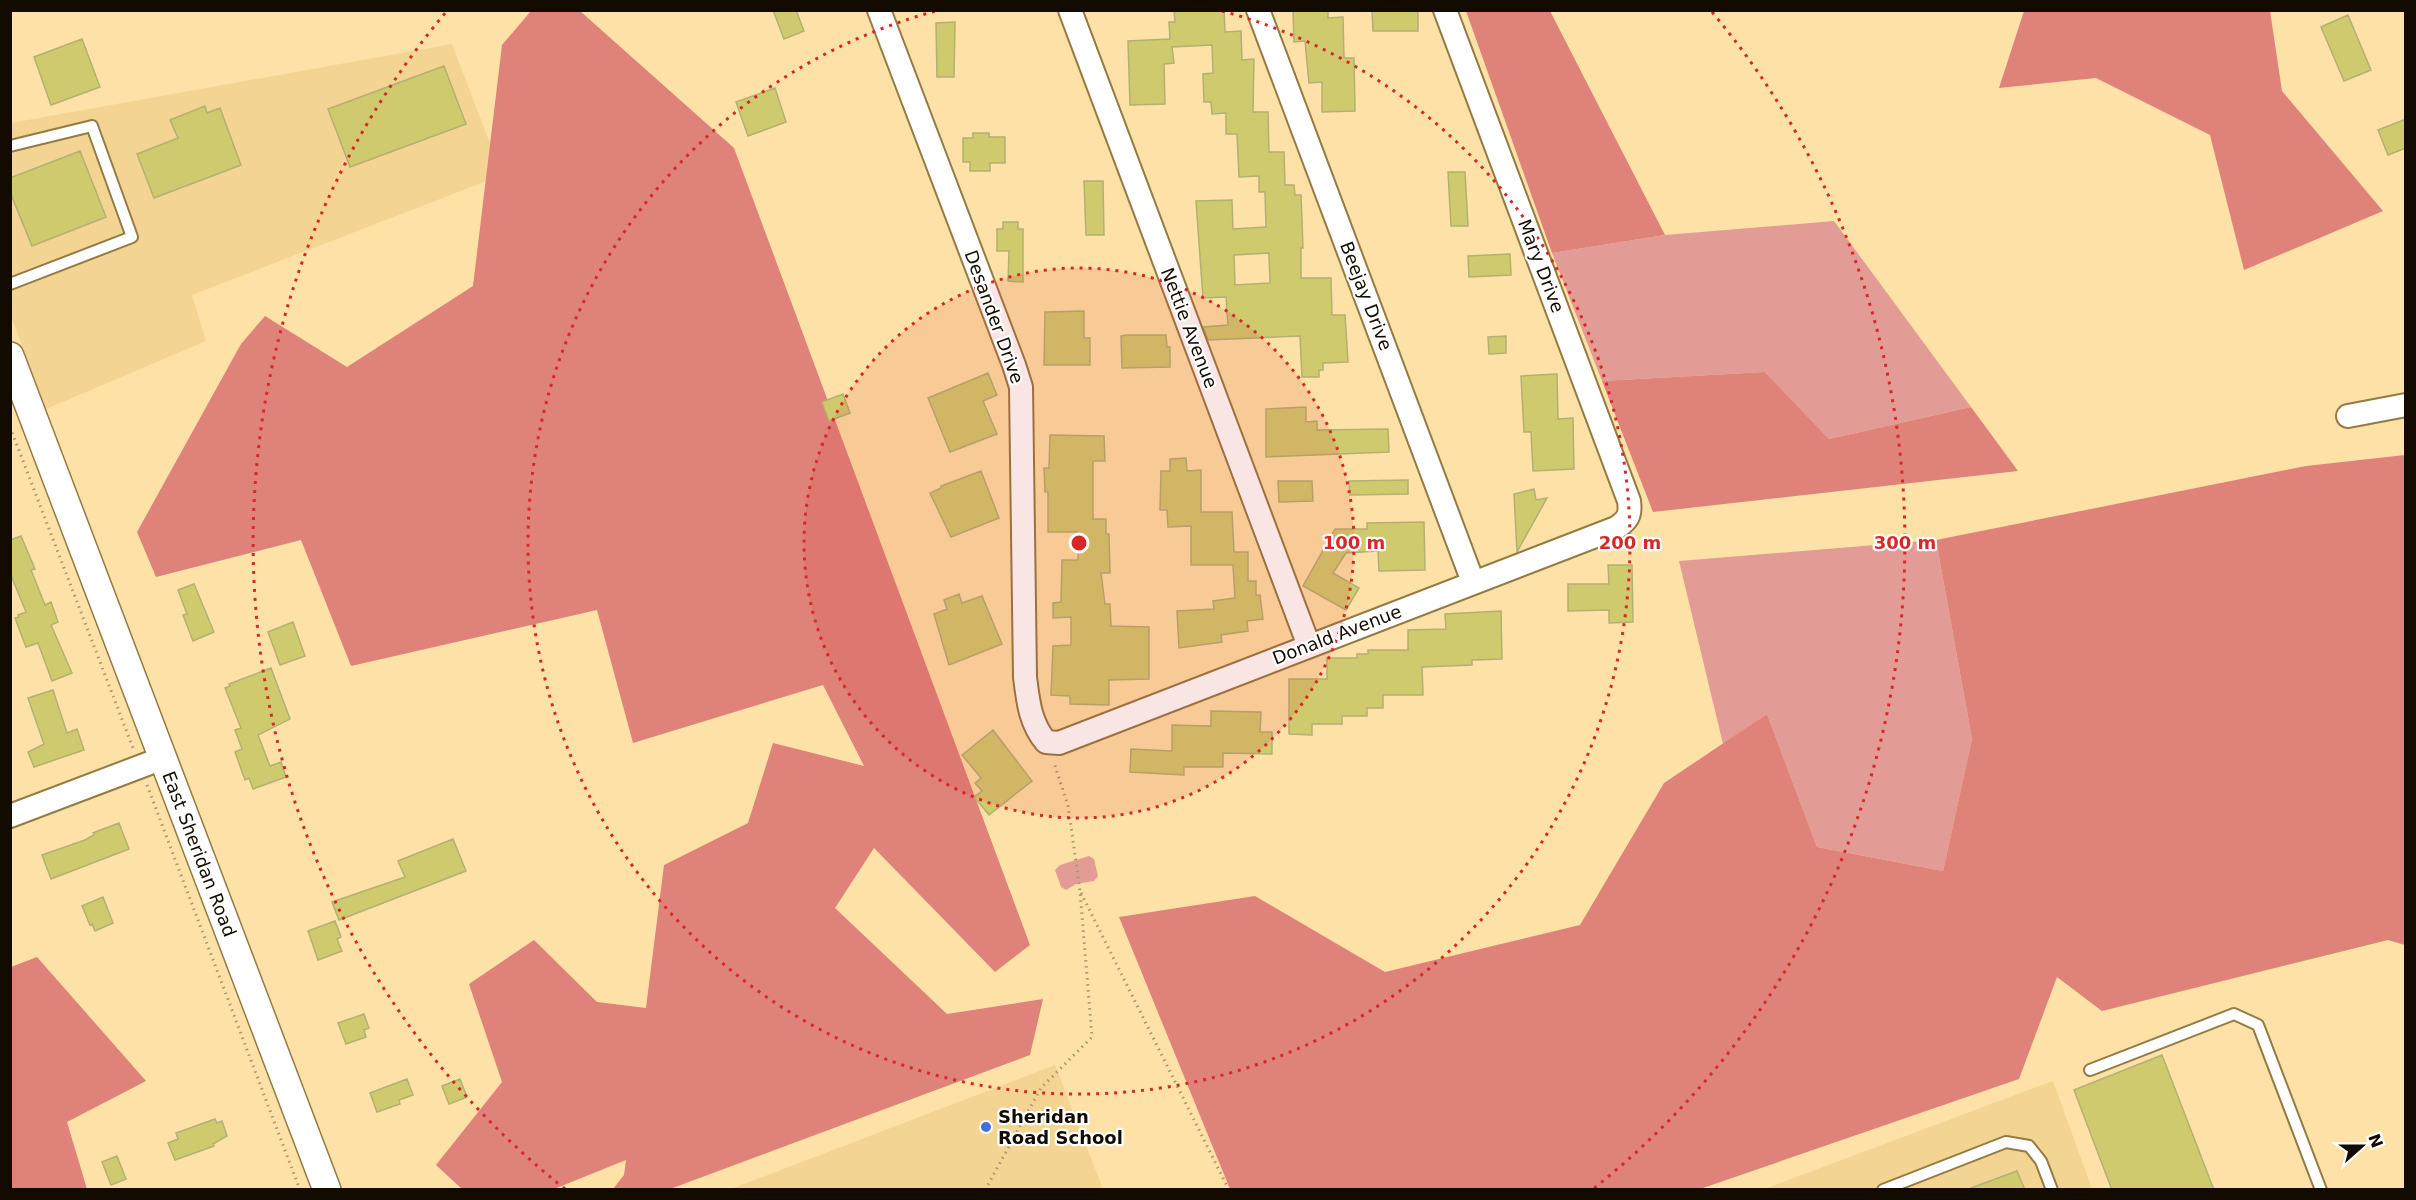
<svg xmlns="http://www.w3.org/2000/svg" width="2416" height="1200" viewBox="0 0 2416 1200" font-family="'DejaVu Sans',sans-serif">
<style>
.built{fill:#f3d492}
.green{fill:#e39c95}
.forest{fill:#de827a}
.building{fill:#d0ca6e;stroke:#b3b073;stroke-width:1.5;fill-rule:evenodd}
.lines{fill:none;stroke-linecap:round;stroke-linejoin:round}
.service-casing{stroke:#947b43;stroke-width:14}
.minor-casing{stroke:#947b43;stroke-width:26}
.tertiary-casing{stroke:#947b43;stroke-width:30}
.path{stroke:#ab956b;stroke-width:3;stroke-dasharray:1.5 4.5;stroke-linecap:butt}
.service{stroke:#fff;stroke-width:10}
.minor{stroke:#fff;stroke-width:22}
.tertiary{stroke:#fff;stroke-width:27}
.ring{fill:none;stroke:#d62828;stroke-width:3;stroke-dasharray:3 6}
.poi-dot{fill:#456fe1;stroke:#fff;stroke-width:2}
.labels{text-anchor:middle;stroke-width:4.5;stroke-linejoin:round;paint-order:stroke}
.street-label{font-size:18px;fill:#140b00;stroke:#fff}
.poi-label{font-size:18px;font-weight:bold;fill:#140b00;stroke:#fff;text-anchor:start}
.centre{fill:#d62828;stroke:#fff;stroke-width:3}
.ring-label{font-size:18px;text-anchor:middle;font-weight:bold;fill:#d62828;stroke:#fff;stroke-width:4.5;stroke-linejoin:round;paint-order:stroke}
</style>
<rect width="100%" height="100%" fill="#fde1a6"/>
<!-- built -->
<path class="built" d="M452 44 502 175 192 295 206 341 46 409 11 316V123Z
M1055 1065 1103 1189H731Z
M2053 1081 2092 1189 1762 1190Z"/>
<!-- green -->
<path class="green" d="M1834 221 1971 407 1829 439 1765 372 1602 381 1552 253 1665 235Z
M1936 540 1972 739 1943 871 1817 847 1767 714 1723 744 1679 561Z
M1089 856 1094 859 1098 876 1094 881 1076 884 1066 890 1061 887 1055 870 1060 865Z"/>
<!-- forest -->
<path class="forest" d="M531 11H580L734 148 1030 945 995 972 874 848 835 908 947 1014 1043 999 1030 1055 670 1189H613L624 1175 626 1160 554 1189H462L436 1165 502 1082 469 984 534 940 597 1002 646 1008 664 865 748 823 773 743 864 766 823 685 633 743 597 610 351 666 301 540 156 577 137 532 241 344 265 316 347 367 473 286 502 45Z
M1466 11H1550L1665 235 1552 253Z
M2024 11H2270L2282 91 2383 211 2244 270 2210 135 2096 78 1999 88Z
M1765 372 1829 439 1971 407 2018 471 1653 512 1602 381Z
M2405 455V945L2388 940 2102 1011 2057 977 2019 1079 1700 1189H1230L1119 917 1255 896 1385 972 1580 925 1664 783 1767 714 1817 847 1943 871 1972 739 1936 540 2306 466Z
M37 957 146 1081 67 1122 87 1189H11V967Z"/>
<!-- building -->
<path class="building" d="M773 10H796L804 31 784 39Z
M1174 10H1224L1225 32 1241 31 1242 60 1254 59 1253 112H1268L1269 152H1284L1285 185H1294L1295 195H1301L1303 248H1301V278H1331L1332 315H1345L1348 362 1323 363V370H1319V377H1302L1300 336 1208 340 1203 327 1228 325 1226 297 1203 298 1196 201 1232 200 1233 229 1266 227 1265 192H1259V176L1239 177 1237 134H1226V113L1212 114 1211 102H1204L1203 74 1213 73 1212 45 1172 47 1174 63 1164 64 1165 104 1130 105 1128 41 1170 39 1169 22H1175ZM1269 253 1270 283 1235 285 1234 255Z
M1293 10H1328V18L1343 17 1344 58H1354L1355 111 1322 112V82L1309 83 1305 41 1294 42Z
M1372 10H1418V31H1373Z
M2348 15 2371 70 2344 81 2321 27Z
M955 22 954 77H937L936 23Z
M82 39 100 87 51 105 34 57Z
M444 66 466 124 350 167 328 109Z
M775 88 786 122 748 136 736 102Z
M205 106 207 113 220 108 241 165 154 198 137 154 178 138 170 120Z
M2406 119V148L2388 155 2378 130Z
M973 133H989V137H1005V163H990V171H970V162H963V138H973Z
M80 151 106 217 32 246 10 192V178Z
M1448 172H1465L1468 226H1451Z
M1084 181H1103L1104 235H1086Z
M1003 222H1018V229H1023V282L1008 281 1009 251H997V229H1003Z
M1510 254 1511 275 1469 277 1468 256Z
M1084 311V338H1090V365H1044L1045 312Z
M1127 335H1166L1167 347H1170V367L1122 368 1121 336Z
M1506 336V353L1489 354 1488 337Z
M988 373 997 395 983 401 997 434 950 452 928 398Z
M1557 374 1558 419 1573 418 1574 469 1533 471 1531 432H1524L1521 376Z
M843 394 850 413 829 421 822 402Z
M1306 407V422L1317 421V430L1388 429 1389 452 1266 457V409Z
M1050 435 1104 436 1105 461H1093V519H1106V534H1109L1110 573H1101L1105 604H1110L1111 626 1149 627V679L1109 680V705L1070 704V696L1051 695 1053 646 1071 645V617L1053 618V603L1061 602 1062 560H1078V532H1048V492H1045L1044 468H1049Z
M1186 458 1187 471 1201 470V512H1232L1234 552H1248V581H1256V595H1260L1263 619 1247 621 1248 631 1221 635 1222 642 1179 648 1177 611 1214 609 1213 601 1235 598 1233 565H1191V526L1168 527 1167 510H1160L1161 471H1170V459Z
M981 471 999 518 951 537 930 493 941 488V486Z
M1408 480V494L1350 495 1349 481Z
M1278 481H1312L1313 501 1279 502Z
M1534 489 1536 500 1547 498 1517 552 1514 494Z
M1424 522 1425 570 1379 571 1378 551 1346 553 1333 573 1359 588 1346 610 1303 586 1335 529H1367V523Z
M21 536 35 569 31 570 45 605 51 602 58 622 51 625 72 673 52 681 38 643 26 647 15 618 19 617 18 615 26 612 10 573V540Z
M1608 565H1632L1633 622 1609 623V610L1568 611V584H1609Z
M194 584 214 632 193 641 183 615 187 614 178 590Z
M959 594 962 603 982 596 1002 644 949 665 934 614 947 609 944 600Z
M1501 611 1502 659 1472 660V665L1422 667 1423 695H1383V708H1367V716H1342V724H1312V735L1289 734V679H1327V658H1357V654H1368V650H1408V630L1446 629 1445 614Z
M293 622 305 656 280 665 268 632Z
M271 668 290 719 258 735 270 766 281 762 286 777 253 789 249 778 245 780 235 752 242 749 235 730 241 728 225 688 230 686 229 684Z
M53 690 67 733 77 729 84 750 34 767 28 752 44 744 28 698Z
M1211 711 1261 712 1260 732H1272V754L1223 753V767H1184V775L1130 772 1131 749 1172 751V725L1211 726Z
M993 730 1032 781 989 815 974 797 982 791 975 783 981 778 962 755Z
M119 823 129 849 51 879 42 855 85 840 94 835 93 833Z
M453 839 466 871 339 920 332 902 405 877 398 861Z
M103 897 113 923 95 931 92 924 90 925 82 906Z
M335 921 341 937 337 939 342 951 318 960 308 931Z
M364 1014 369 1028 364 1030 366 1037 346 1044 338 1023Z
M2162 1055 2214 1190H2112L2074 1090Z
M407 1079 413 1095 399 1100 400 1104 377 1112 370 1093Z
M460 1079 467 1097 449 1104 442 1086Z
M215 1119 217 1123 222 1121 227 1136 213 1144 214 1146 175 1160 168 1143 178 1139 176 1133Z
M117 1156 126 1179 111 1185 102 1162Z
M2017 1171 2025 1190H1972L1971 1188Z"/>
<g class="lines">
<!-- service casing -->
<g class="service-casing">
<path id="service" d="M10 146 92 126 132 237 10 284
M2090 1070 2234 1014 2258 1025 2321 1190
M1883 1190 2006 1142 2029 1146 2041 1161 2052 1190"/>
</g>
<!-- minor casing -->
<g class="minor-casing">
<path id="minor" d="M879 10 1014 365 1021 387 1025 677C1028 701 1030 723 1046 742L1059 743 1616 528C1628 520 1631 515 1629 501L1445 10
M1070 10 1309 646
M1258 10 1473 582
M2348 416 2406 405
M10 816 163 758"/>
</g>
<!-- tertiary casing -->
<g class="tertiary-casing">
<path id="tertiary" d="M10 356 327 1190"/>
</g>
<!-- path -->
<path class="path" d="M10 427 133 748
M147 785 300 1190
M1081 893 1229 1190
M985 1190 1041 1088 1092 1037 1080 891 1068 805 1054 763"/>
<!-- service -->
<use href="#service" class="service"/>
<!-- minor -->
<use href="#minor" class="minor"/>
<!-- tertiary -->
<use href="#tertiary" class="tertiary"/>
</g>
<!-- distance rings -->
<circle cx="1079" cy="543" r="275" fill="#d62828" fill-opacity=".12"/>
<g class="ring">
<circle cx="1079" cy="543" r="275"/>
<path d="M1222 11A551 551 0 1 1 936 11"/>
<path d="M565 1189A826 826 0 0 1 446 12M1712 12A826 826 0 0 1 1593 1189"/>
</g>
<!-- markers -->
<circle class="poi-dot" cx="986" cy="1127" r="6"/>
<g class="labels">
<!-- street labels -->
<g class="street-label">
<text transform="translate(1541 266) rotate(69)" y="6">Mary Drive</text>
<text transform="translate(1366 296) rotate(69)" y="6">Beejay Drive</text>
<text transform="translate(994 317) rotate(70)" y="6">Desander Drive</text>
<text transform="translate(1189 328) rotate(69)" y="6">Nettie Avenue</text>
<text transform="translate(1337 635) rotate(-21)" y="6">Donald Avenue</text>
<text transform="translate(199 854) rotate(69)" y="6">East Sheridan Road</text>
</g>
<!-- poi labels -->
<g class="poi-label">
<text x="998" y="1123">Sheridan<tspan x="998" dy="21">Road School</tspan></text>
</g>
</g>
<circle cx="1079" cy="543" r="9" class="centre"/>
<g class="ring-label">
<text x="1354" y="549">100 m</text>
<text x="1630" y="549">200 m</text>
<text x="1905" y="549">300 m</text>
</g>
<!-- border -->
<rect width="2416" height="1200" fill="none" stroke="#140b00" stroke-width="24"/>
<!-- north arrow -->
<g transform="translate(2362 1146) rotate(69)" stroke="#ffffff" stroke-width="4.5" paint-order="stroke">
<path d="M0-4.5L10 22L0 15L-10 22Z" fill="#140b00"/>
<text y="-9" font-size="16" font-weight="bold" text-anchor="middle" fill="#140b00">N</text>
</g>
</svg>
